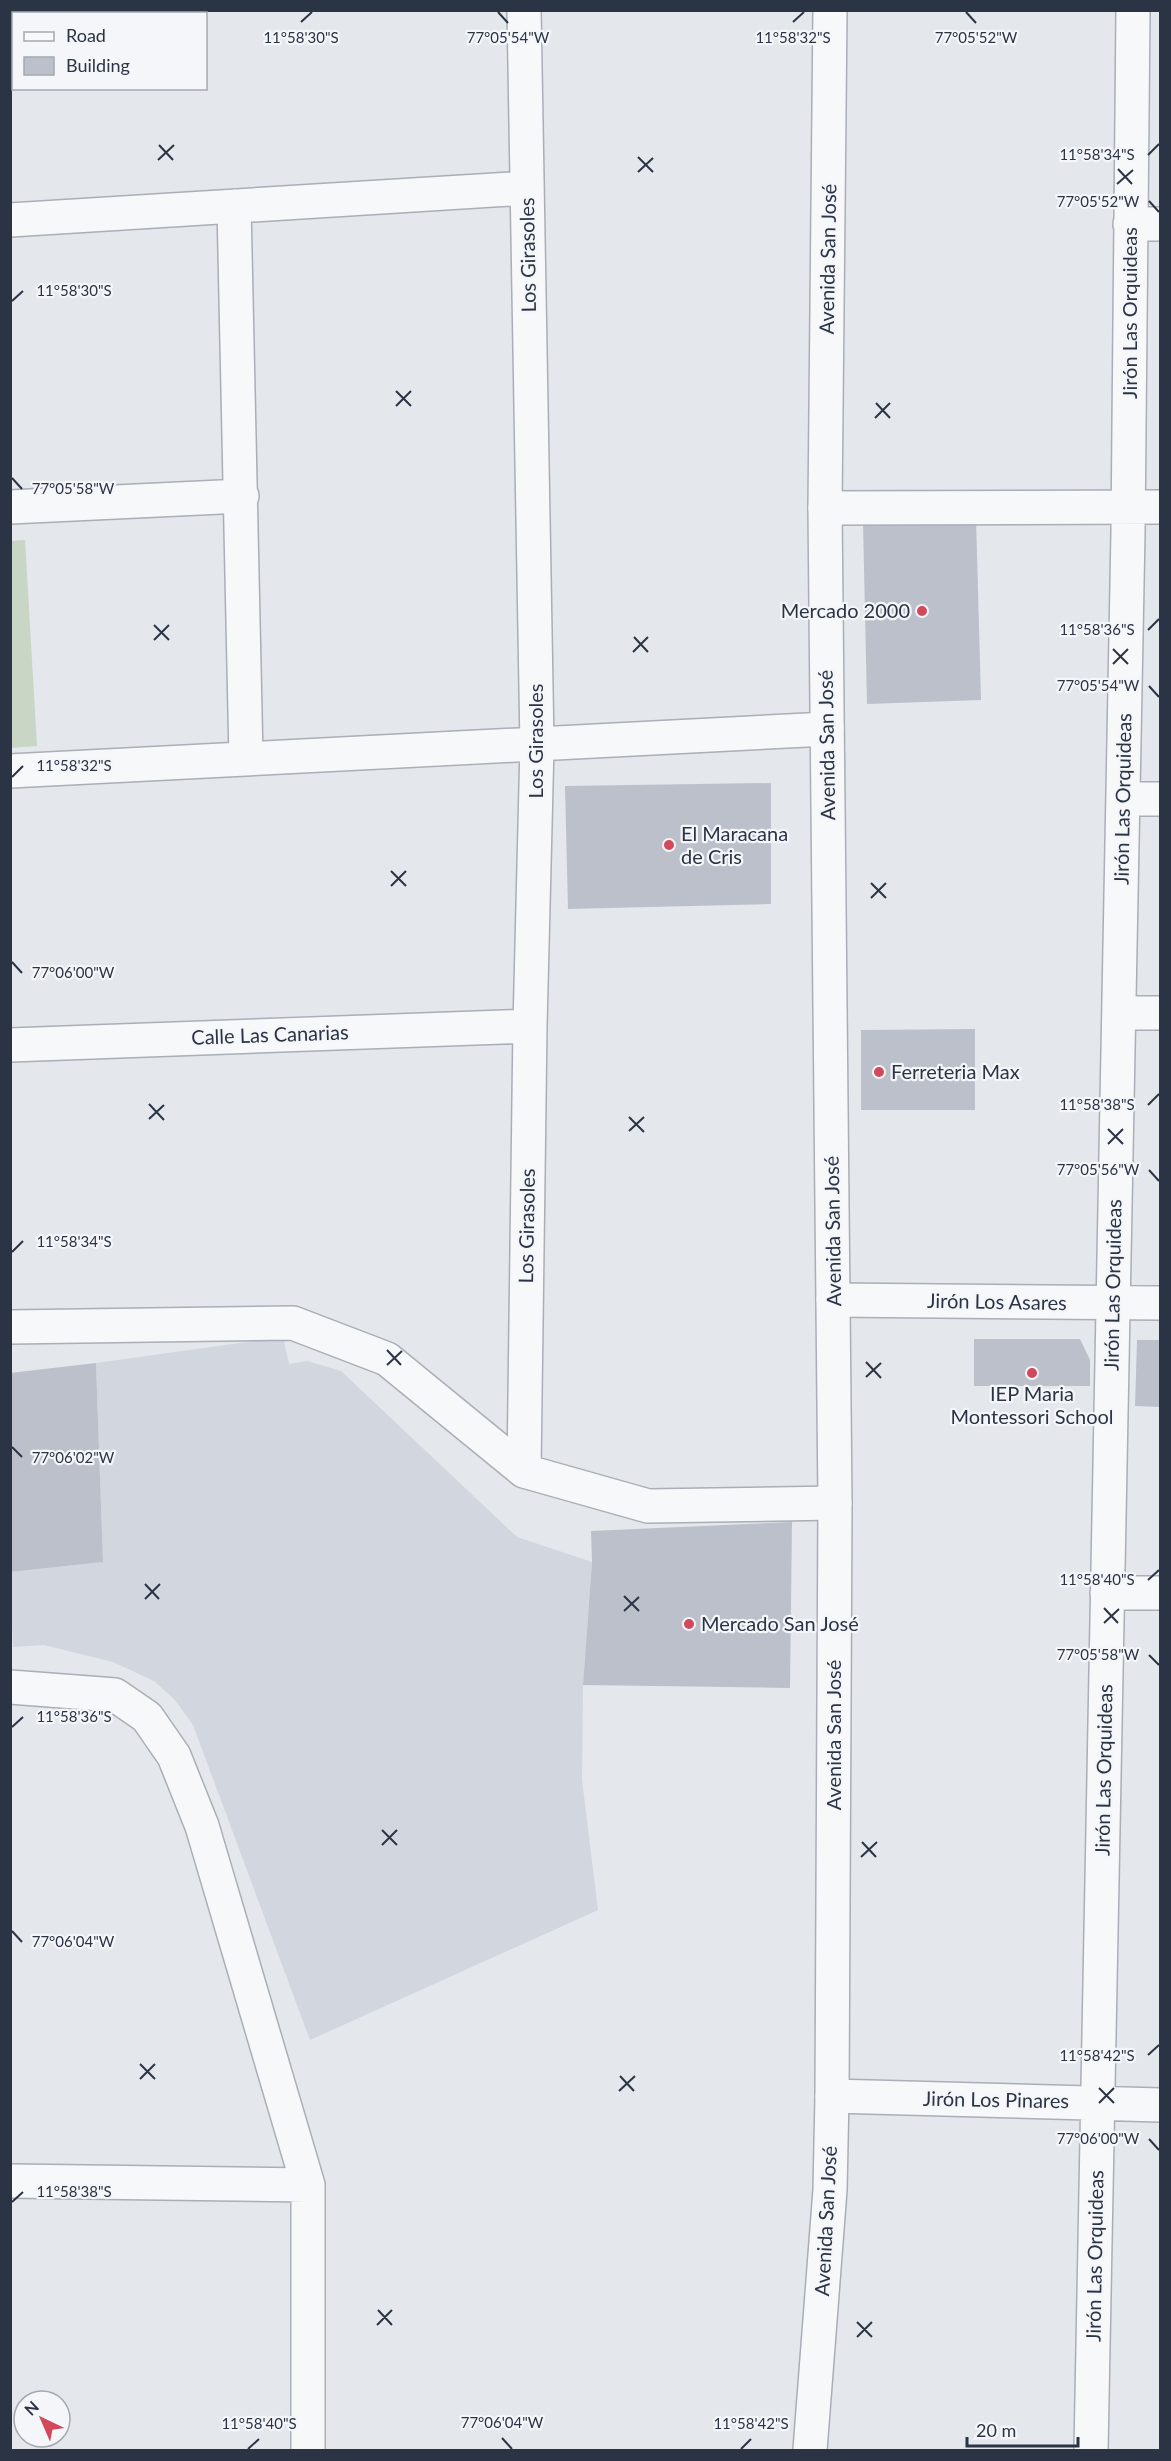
<svg xmlns="http://www.w3.org/2000/svg" width="1171" height="2461" viewBox="0 0 1171 2461" font-family="Lato,sans-serif">
<style>
.built{fill:#d2d6de}
.green{fill:#c9d6c5}
.building{fill:#bbc0ca}
.lines{fill:none;stroke-linecap:round;stroke-linejoin:round}
.minor-casing{stroke:#a9aeb7;stroke-width:36}
.tertiary-casing{stroke:#a9aeb7;stroke-width:36}
.minor{stroke:#f7f8fa;stroke-width:33}
.tertiary{stroke:#f7f8fa;stroke-width:33}
.ticks{fill:none;stroke:#2b3445;stroke-width:2}
.poi-dot{fill:#d1495b;stroke:#f4f6f9;stroke-width:2}
.labels{text-anchor:middle;stroke-width:4.5;stroke-linejoin:round;paint-order:stroke}
.street-label{font-size:20px;fill:#2b3445;stroke:#f4f6f9}
.poi-label{font-size:20px;fill:#2b3445;stroke:#f4f6f9;text-anchor:start}
.ticks-label{font-size:15px;text-anchor:middle;fill:#2b3445;stroke:#f4f6f9;stroke-width:4.5;stroke-linejoin:round;paint-order:stroke}
</style>
<rect width="100%" height="100%" fill="#e4e7ec"/>
<!-- built -->
<path class="built" d="M283 1337 289 1364 307 1361 341 1371 517 1537 592 1562 583 1685 582 1780 598 1910 310 2040 193 1725 175 1700 154 1681 113 1662 44 1645 13 1647 10 1572 103 1562 96 1363Z"/>
<!-- green -->
<path class="green" d="M25 540 37 746 11 748V541Z"/>
<!-- building -->
<path class="building" d="M976 518 981 700 867 704 863 522Z
M771 783V904L568 909 565 786Z
M975 1029V1110H861V1030Z
M974 1339H1080L1090 1360V1386H974Z
M1137 1340H1160V1407L1135 1406Z
M96 1363 103 1562 10 1572V1373Z
M792 1522 790 1688 583 1685 592 1562 591 1531Z"/>
<g class="lines">
<!-- minor casing -->
<g class="minor-casing">
<path id="minor" d="M234 206 246 759
M10 220 527 188
M1130 224H1160
M10 507 242 496
M825 508 1160 507
M10 771 827 729
M1123 799H1160
M1119 1013H1160
M10 1045 530 1026
M833 1300 1160 1303
M10 1327 293 1323 387 1359 524 1471 648 1506 835 1503
M524 1471 530 1026 537 745 524 10
M1107 1593H1160
M10 1687 115 1695 147 1717 174 1756 202 1826 308 2185V2450
M832 2096 1160 2105
M10 2181 308 2185
M1091 2450 1128 532 1133 10"/>
</g>
<!-- tertiary casing -->
<g class="tertiary-casing">
<path id="tertiary" d="M810 2450 830 2190 832 2096 835 1503 825 508 830 10"/>
</g>
<!-- minor -->
<use href="#minor" class="minor"/>
<!-- tertiary -->
<use href="#tertiary" class="tertiary"/>
</g>
<!-- ticks -->
<path class="ticks" d="M498 12 508 23M966 12 976 23M301 22 312 12M793 22 804 12M159 145 173 160M1148 155 1159 144M638 157 653 172M158 160 174 145M1118 169 1132 184M638 172 653 158M1117 184 1133 170M1149 201 1159 212M12 301 23 291M396 391 411 406M876 403 890 418M396 406 411 391M875 418 890 403M12 478 22 489M154 625 169 640M1148 630 1159 619M634 637 648 652M154 640 169 625M1113 649 1128 664M633 652 648 637M1113 664 1128 649M1149 686 1159 697M12 777 23 766M391 871 406 886M871 883 886 898M391 886 406 871M871 898 886 883M12 962 22 973M149 1104 164 1120M1148 1105 1159 1094M629 1117 644 1132M149 1119 164 1105M1108 1129 1123 1144M629 1131 644 1117M1108 1144 1123 1129M1149 1170 1159 1181M12 1252 23 1241M387 1350 401 1365M866 1362 881 1378M387 1365 402 1351M866 1377 881 1363M12 1447 22 1457M1148 1580 1159 1570M145 1584 159 1599M624 1596 639 1611M145 1599 160 1584M1104 1608 1118 1623M624 1611 639 1597M1104 1623 1119 1609M1149 1655 1159 1665M12 1727 23 1717M382 1830 397 1845M862 1842 876 1857M382 1845 397 1830M861 1857 877 1842M12 1931 22 1942M1148 2055 1159 2045M140 2064 155 2079M620 2076 634 2091M140 2079 155 2064M1099 2088 1114 2103M619 2091 635 2076M1099 2103 1114 2088M1149 2139 1159 2150M12 2202 23 2192M378 2310 392 2325M857 2322 872 2337M377 2325 392 2310M857 2337 872 2322M502 2438 512 2449M248 2449 259 2439M741 2449 751 2439"/>
<!-- markers -->
<g class="poi-dot">
<circle cx="922" cy="611" r="6"/>
<circle cx="669" cy="845" r="6"/>
<circle cx="879" cy="1072" r="6"/>
<circle cx="1032" cy="1373" r="6"/>
<circle cx="689" cy="1624" r="6"/>
</g>
<g class="labels">
<!-- street labels -->
<g class="street-label">
<text transform="translate(528 255) rotate(-91)" y="7">Los Girasoles</text>
<text transform="translate(828 259) rotate(-89)" y="7">Avenida San José</text>
<text transform="translate(1130 313) rotate(-90)" y="7">Jirón Las Orquideas</text>
<text transform="translate(536 741) rotate(-90)" y="7">Los Girasoles</text>
<text transform="translate(827 745) rotate(-91)" y="7">Avenida San José</text>
<text transform="translate(1123 799) rotate(-89)" y="7">Jirón Las Orquideas</text>
<text transform="translate(270 1035) rotate(-2)" y="7">Calle Las Canarias</text>
<text transform="translate(527 1226) rotate(-89)" y="7">Los Girasoles</text>
<text transform="translate(833 1231) rotate(-91)" y="7">Avenida San José</text>
<text transform="translate(1113 1285) rotate(-89)" y="7">Jirón Las Orquideas</text>
<text transform="translate(997 1302) rotate(1)" y="7">Jirón Los Asares</text>
<text transform="translate(834 1735) rotate(-90)" y="7">Avenida San José</text>
<text transform="translate(1104 1770) rotate(-89)" y="7">Jirón Las Orquideas</text>
<text transform="translate(996 2100) rotate(1)" y="7">Jirón Los Pinares</text>
<text transform="translate(826 2221) rotate(-87)" y="7">Avenida San José</text>
<text transform="translate(1095 2256) rotate(-89)" y="7">Jirón Las Orquideas</text>
</g>
<!-- poi labels -->
<g class="poi-label">
<text x="910" y="618" text-anchor="end">Mercado 2000</text>
<text x="681" y="841">El Maracana<tspan x="681" dy="23">de Cris</tspan></text>
<text x="891" y="1079">Ferreteria Max</text>
<text x="1032" y="1401" text-anchor="middle">IEP Maria<tspan x="1032" dy="23">Montessori School</tspan></text>
<text x="701" y="1631">Mercado San José</text>
</g>
</g>
<g class="ticks-label">
<text x="301" y="43">11°58'30"S</text>
<text x="793" y="43">11°58'32"S</text>
<text x="508" y="43">77°05'54"W</text>
<text x="976" y="43">77°05'52"W</text>
<text x="1097" y="160">11°58'34"S</text>
<text x="1098" y="207">77°05'52"W</text>
<text x="74" y="296">11°58'30"S</text>
<text x="73" y="494">77°05'58"W</text>
<text x="1097" y="635">11°58'36"S</text>
<text x="1098" y="691">77°05'54"W</text>
<text x="74" y="771">11°58'32"S</text>
<text x="73" y="978">77°06'00"W</text>
<text x="1097" y="1110">11°58'38"S</text>
<text x="1098" y="1175">77°05'56"W</text>
<text x="74" y="1247">11°58'34"S</text>
<text x="73" y="1463">77°06'02"W</text>
<text x="1097" y="1585">11°58'40"S</text>
<text x="1098" y="1660">77°05'58"W</text>
<text x="74" y="1722">11°58'36"S</text>
<text x="73" y="1947">77°06'04"W</text>
<text x="1097" y="2061">11°58'42"S</text>
<text x="1098" y="2144">77°06'00"W</text>
<text x="74" y="2197">11°58'38"S</text>
<text x="502" y="2428">77°06'04"W</text>
<text x="259" y="2429">11°58'40"S</text>
<text x="751" y="2429">11°58'42"S</text>
</g>
<!-- border -->
<rect width="1171" height="2461" fill="none" stroke="#2b3445" stroke-width="24"/>
<!-- legend -->
<rect x="12" y="12" width="195" height="78" fill="#f4f6f9" stroke="#a4a8b1" stroke-width="1.5"/>
<rect x="24" y="32" width="30" height="9" fill="#f7f8fa" stroke="#a4a8b1" stroke-width="1.5"/>
<text x="66" y="42" font-size="18" fill="#2b3445">Road</text>
<rect x="24" y="57" width="30" height="18" fill="#bbc0ca" stroke="#a4a8b1" stroke-width="1.5"/>
<text x="66" y="72" font-size="18" fill="#2b3445">Building</text>
<!-- north arrow -->
<g transform="translate(42 2419) rotate(316)"><circle r="28" fill="#f4f6f9" stroke="#a4a8b1" stroke-width="1.5"/>
<path d="M0-4.5L10 22L0 15L-10 22Z" fill="#d1495b"/>
<text y="-9" font-size="16" font-weight="bold" text-anchor="middle" fill="#2b3445">N</text>
</g>
<!-- scale -->
<path d="M967 2437v9h111v-9" fill="none" stroke="#2b3445" stroke-width="3"/>
<text x="976" y="2437" font-size="18" fill="#2b3445" stroke="#f4f6f9" stroke-width="4.5" paint-order="stroke">20 m</text>
</svg>
